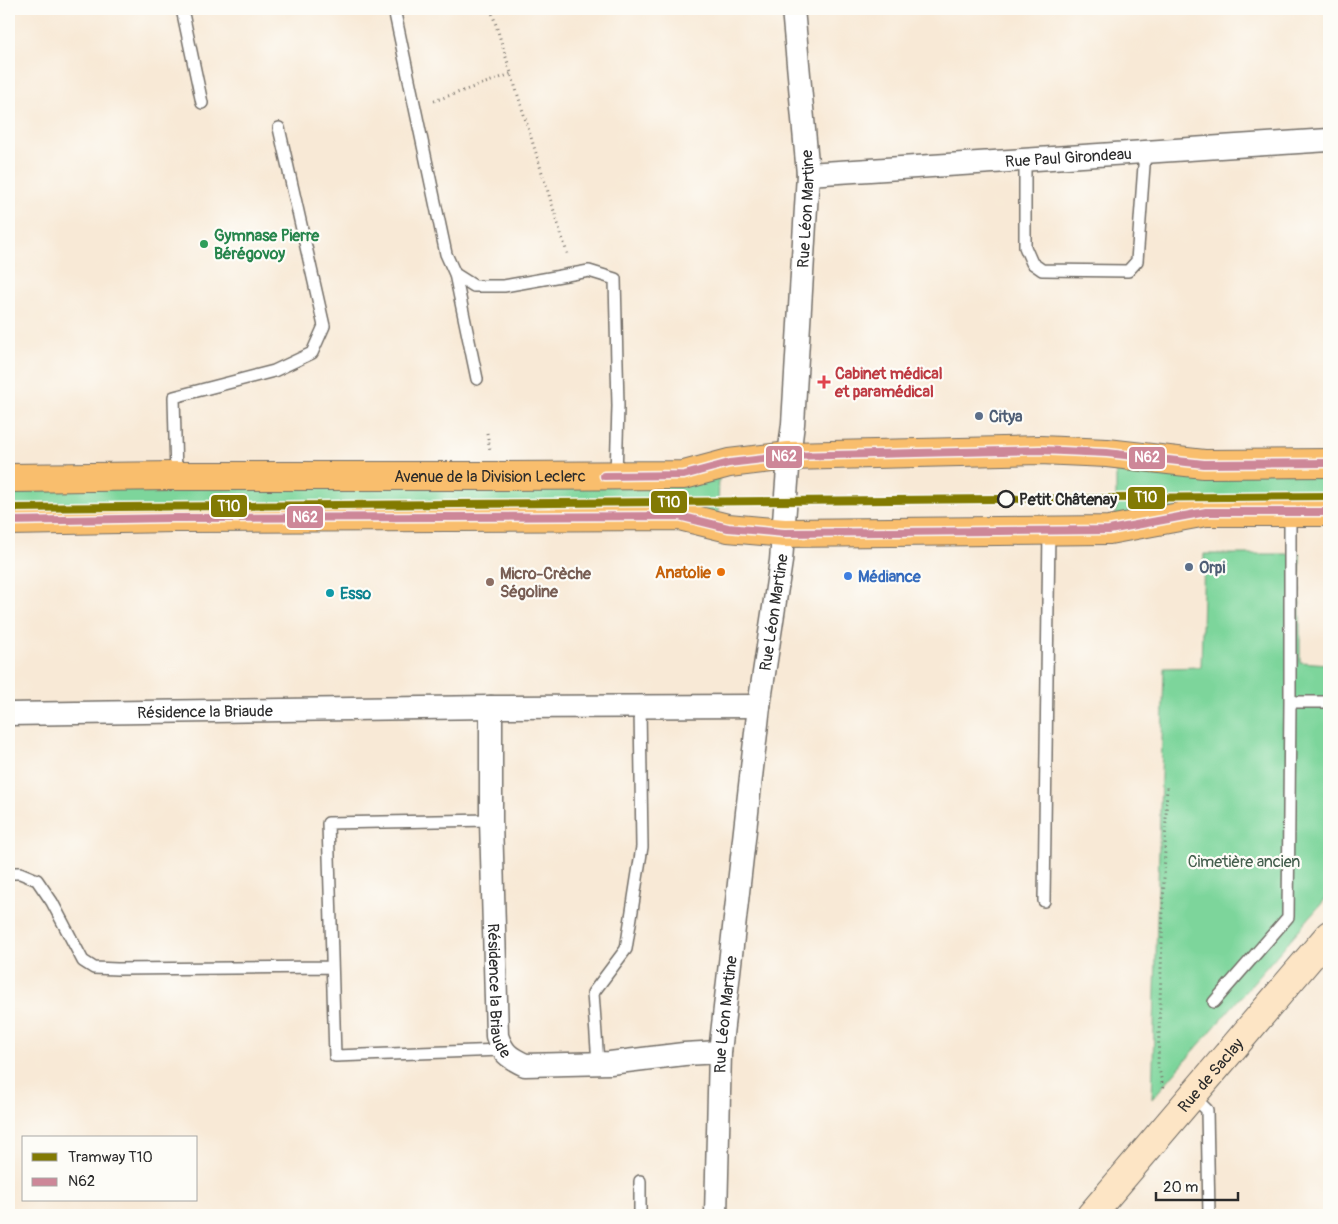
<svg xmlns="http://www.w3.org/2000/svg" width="1338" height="1224" viewBox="0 0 1338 1224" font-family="Pangolin,sans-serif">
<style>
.green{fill:#7dd59b;stroke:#548063}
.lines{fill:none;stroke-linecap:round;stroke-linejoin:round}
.lane-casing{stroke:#736e67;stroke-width:14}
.street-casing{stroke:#736e67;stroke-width:25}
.secondary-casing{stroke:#736e67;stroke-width:30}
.primary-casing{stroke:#736e67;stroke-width:30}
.path{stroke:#736e67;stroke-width:3;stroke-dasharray:1 4;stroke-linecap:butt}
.lane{stroke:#fff;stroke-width:11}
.street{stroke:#fff;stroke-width:22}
.secondary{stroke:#fde5c5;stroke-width:28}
.primary{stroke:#f9be6d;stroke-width:28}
.bus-1-casing{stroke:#fdfcf7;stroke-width:11}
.bus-1{stroke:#cd8798;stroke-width:8}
.tram-1-casing{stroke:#fdfcf7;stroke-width:11}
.tram-1{stroke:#827a04;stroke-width:8}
.leisure-dot{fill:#2e9e5b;stroke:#fdfcf7;stroke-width:2}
.health-dot{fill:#e0444e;stroke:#fdfcf7;stroke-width:2}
.service-dot{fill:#5c6f8a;stroke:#fdfcf7;stroke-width:2}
.stop-dot{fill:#fdfcf7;stroke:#2b2b2b;stroke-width:2.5}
.food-dot{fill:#e8710a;stroke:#fdfcf7;stroke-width:2}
.shop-dot{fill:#3f7fe0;stroke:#fdfcf7;stroke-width:2}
.education-dot{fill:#8d6e63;stroke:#fdfcf7;stroke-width:2}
.culture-dot{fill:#0f9aa8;stroke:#fdfcf7;stroke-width:2}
.labels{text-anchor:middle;stroke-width:4.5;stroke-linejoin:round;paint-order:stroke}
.street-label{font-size:16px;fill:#2b2b2b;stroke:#fdfcf7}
.leisure-label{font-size:16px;font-weight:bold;fill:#27864d;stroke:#fdfcf7;text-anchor:start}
.health-label{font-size:16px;font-weight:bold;fill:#be3a42;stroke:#fdfcf7;text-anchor:start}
.service-label{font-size:16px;font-weight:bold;fill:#4e5e75;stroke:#fdfcf7;text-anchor:start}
.stop-label{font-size:16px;font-weight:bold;fill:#2b2b2b;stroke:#fdfcf7;text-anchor:start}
.food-label{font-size:16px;font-weight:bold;fill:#c56008;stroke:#fdfcf7;text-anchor:end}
.education-label{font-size:16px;font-weight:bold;fill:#785e54;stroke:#fdfcf7;text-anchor:start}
.shop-label{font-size:16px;font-weight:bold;fill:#366cbe;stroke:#fdfcf7;text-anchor:start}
.culture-label{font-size:16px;font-weight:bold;fill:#0d838f;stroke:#fdfcf7;text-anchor:start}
.park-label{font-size:16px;fill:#445e4d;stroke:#fdfcf7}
.line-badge{stroke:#fdfcf7;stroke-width:2}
.badge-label{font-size:14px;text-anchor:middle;font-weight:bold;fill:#fff}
</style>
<rect width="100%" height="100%" fill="#fdfcf7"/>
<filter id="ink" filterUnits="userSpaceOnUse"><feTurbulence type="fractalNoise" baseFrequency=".02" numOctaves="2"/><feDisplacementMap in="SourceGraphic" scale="10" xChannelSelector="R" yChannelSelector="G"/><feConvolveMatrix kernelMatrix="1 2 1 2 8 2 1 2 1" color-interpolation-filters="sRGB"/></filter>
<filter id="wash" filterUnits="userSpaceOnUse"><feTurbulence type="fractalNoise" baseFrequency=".0096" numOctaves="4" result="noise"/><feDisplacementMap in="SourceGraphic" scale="20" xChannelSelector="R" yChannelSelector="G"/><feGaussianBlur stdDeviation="1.12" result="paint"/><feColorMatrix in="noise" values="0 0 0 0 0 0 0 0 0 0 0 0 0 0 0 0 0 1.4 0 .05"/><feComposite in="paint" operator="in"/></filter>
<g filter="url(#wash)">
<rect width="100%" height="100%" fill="#f8e9d6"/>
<!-- green -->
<path class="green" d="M1116 463 1329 475V503L1116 520Z
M719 473 718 517 9 515V488Z
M1204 554H1300V662L1329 664V895L1152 1099 1164 668 1201 667Z"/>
</g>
<g filter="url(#ink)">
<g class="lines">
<!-- lane casing -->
<g class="lane-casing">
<path id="lane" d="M182 9 202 103
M394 9 446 254 455 274 474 286H504L589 271 615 279 618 406 616 476
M1025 160V247L1032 263 1042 270 1128 271 1137 261 1145 152
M455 274 477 379
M176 476 174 397 274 371 312 353 324 326 279 128
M1290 702H1329
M491 820 328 823 335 1056 502 1050
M9 873H20L37 880 52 902 83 961 94 968 117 969 332 967
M1044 901 1049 530
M1214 1002 1288 917 1290 702V513
M598 1063 593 993 626 949 642 847 640 707
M1193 1096 1207 1110 1209 1215
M640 1215V1181"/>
</g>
<!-- street casing -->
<g class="street-casing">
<g id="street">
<path id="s1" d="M808 174 1329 140"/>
<path id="s2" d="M491 707V820L497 1036C503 1053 508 1057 525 1065L610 1063 684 1054 720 1052"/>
<path id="s3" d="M9 714 491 707 759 706"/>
<path id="s4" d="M716 1215 720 1052 759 706 781 561 789 456 793 424 808 174 793 9"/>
</g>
</g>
<!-- secondary casing -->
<g class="secondary-casing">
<g id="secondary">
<path id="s5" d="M1091 1215 1329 935"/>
</g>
</g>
<!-- primary casing -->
<g class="primary-casing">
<g id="primary">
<path id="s6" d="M9 478 176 476H494L684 475 729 463 789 456 1040 450 1107 453 1204 464 1329 463"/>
<path d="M9 521 175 518 679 516 728 528 784 533 1109 530 1206 512H1329"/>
</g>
</g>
<!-- path -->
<path class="path" d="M491 9 568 256
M434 101 511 74
M487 433 490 450
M1163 1088 1158 1064 1167 785"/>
<!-- lane -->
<use href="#lane" class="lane"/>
<!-- street -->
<use href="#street" class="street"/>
<!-- secondary -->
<use href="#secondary" class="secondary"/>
<!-- primary -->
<use href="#primary" class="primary"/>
<!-- bus-1 casing -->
<g class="bus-1-casing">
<path id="bus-1" d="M604 476 684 475 729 463 789 456 1040 450 1107 453 1204 464 1329 463
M9 521 175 518 679 516 728 528 784 533 1109 530 1206 512H1329"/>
</g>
<!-- bus-1 -->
<use href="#bus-1" class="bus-1"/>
<!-- tram-1 casing -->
<g class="tram-1-casing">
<path id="tram-1" d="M9 508 1329 496"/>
</g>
<!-- tram-1 -->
<use href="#tram-1" class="tram-1"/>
</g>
</g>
<!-- markers -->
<circle class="leisure-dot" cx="204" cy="244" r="5"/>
<path class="health-dot" d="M821.5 374.5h5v5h5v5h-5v5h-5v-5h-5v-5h5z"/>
<g class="service-dot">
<circle cx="979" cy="416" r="5"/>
<circle cx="1189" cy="567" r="5"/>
</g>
<circle class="stop-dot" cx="1006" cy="499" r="8"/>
<circle class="food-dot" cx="721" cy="572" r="5"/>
<circle class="shop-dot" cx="848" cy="576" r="5"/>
<circle class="education-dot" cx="490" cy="582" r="5"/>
<circle class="culture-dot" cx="330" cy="593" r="5"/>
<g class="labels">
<!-- street labels -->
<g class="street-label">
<text dy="6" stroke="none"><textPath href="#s1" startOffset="261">Rue Paul Girondeau</textPath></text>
<text dy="6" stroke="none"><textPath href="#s4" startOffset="1011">Rue Léon Martine</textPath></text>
<text dy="6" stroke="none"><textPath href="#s6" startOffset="481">Avenue de la Division Leclerc</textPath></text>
<text dy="6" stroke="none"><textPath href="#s4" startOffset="606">Rue Léon Martine</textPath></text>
<text dy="6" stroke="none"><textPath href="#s3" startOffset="196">Résidence la Briaude</textPath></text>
<text dy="6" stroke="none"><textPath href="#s2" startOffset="284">Résidence la Briaude</textPath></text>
<text dy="6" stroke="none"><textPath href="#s4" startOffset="201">Rue Léon Martine</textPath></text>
<text dy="6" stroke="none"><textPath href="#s5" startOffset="184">Rue de Saclay</textPath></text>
</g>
<!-- leisure labels -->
<g class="leisure-label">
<text x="214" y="241">Gymnase Pierre<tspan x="214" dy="18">Bérégovoy</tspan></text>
</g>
<!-- health labels -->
<g class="health-label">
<text x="835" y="379">Cabinet médical<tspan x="835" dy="18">et paramédical</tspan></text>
</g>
<!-- service labels -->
<g class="service-label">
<text x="989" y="422">Citya</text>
<text x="1199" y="573">Orpi</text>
</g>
<!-- stop labels -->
<g class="stop-label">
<text x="1019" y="505">Petit Châtenay</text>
</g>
<!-- food labels -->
<g class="food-label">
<text x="711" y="578">Anatolie</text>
</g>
<!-- education labels -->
<g class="education-label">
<text x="500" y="579">Micro-Crèche<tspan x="500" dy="18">Ségoline</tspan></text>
</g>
<!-- shop labels -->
<g class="shop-label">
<text x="858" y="582">Médiance</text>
</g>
<!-- culture labels -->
<g class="culture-label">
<text x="340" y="599">Esso</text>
</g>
<!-- park labels -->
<g class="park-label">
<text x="1244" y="867">Cimetière ancien</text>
</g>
</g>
<g class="line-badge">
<rect x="765" y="445" width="38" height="24" rx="5" fill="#cd8798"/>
<rect x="1128" y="446" width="38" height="24" rx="5" fill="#cd8798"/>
<rect x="1127" y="486" width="39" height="24" rx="5" fill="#827a04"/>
<rect x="650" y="490" width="38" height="24" rx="5" fill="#827a04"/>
<rect x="210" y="494" width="38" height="24" rx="5" fill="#827a04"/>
<rect x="286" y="505" width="38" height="24" rx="5" fill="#cd8798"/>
</g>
<g class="badge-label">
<text x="784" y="461">N62</text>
<text x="1147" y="462">N62</text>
<text x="1146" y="502">T10</text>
<text x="669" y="507">T10</text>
<text x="229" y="511">T10</text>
<text x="305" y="522">N62</text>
</g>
<!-- margin -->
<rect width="1338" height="1224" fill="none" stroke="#fdfcf7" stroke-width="30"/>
<!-- legend -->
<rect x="22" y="1136" width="175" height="65" fill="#fdfcf7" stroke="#a9a8a5"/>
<rect x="32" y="1153" width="25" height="8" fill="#827a04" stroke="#a9a8a5"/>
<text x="68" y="1162" font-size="15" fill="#2b2b2b">Tramway T10</text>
<rect x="32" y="1178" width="25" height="8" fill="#cd8798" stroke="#a9a8a5"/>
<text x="68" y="1186" font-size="15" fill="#2b2b2b">N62</text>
<!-- scale -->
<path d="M1156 1192v8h82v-8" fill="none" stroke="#2b2b2b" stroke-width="2.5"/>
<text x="1163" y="1192" font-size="15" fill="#2b2b2b" stroke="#fdfcf7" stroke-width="4" paint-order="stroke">20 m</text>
</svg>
